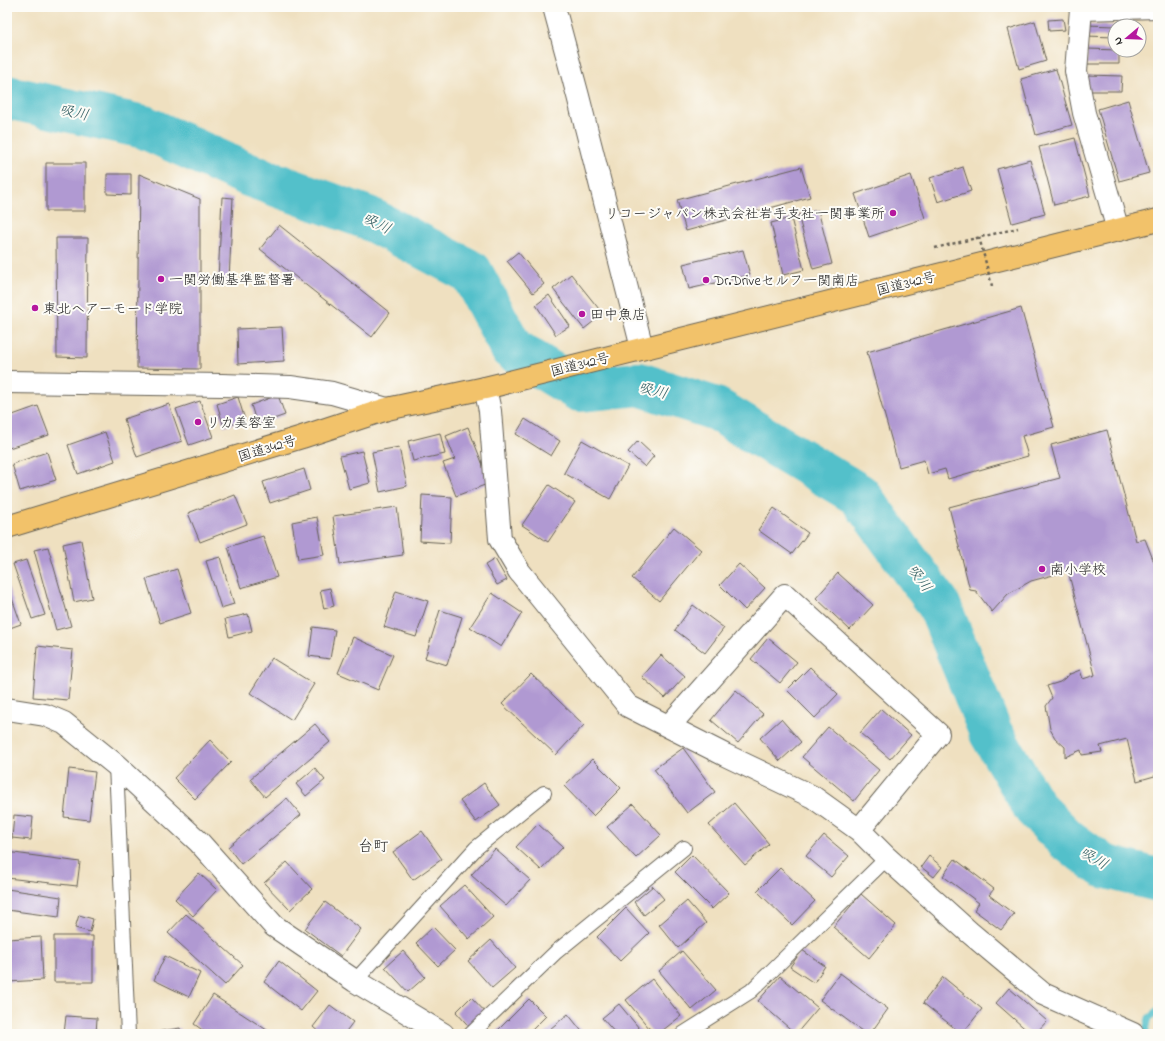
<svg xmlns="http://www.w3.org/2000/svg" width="1165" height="1041" viewBox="0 0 1165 1041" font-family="'Indie Flower','Klee One',sans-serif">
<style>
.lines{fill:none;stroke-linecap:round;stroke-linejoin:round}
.stream{stroke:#53c0ca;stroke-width:7}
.river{stroke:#53c0ca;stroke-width:44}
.building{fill:#b099d2}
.service-casing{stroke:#666155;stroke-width:16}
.minor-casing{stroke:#666155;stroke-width:24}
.tertiary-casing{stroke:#666155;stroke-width:24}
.trunk-casing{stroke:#666155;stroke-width:24}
.path{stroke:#666155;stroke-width:2.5;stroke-dasharray:3 3;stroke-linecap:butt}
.service{stroke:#fff;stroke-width:14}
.minor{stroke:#fff;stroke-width:22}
.tertiary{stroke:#fff;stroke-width:22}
.trunk{stroke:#f2c26a;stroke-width:22}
.path-bridge{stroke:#666155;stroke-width:2.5;stroke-dasharray:3 3;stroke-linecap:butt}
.poi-dot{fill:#b5179e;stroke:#fdfcf7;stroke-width:1.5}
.labels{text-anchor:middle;stroke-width:4;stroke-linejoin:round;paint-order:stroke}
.poi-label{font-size:14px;fill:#1c1c1c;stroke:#fdfcf7;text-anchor:start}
.street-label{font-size:14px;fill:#1c1c1c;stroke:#fdfcf7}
.water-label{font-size:15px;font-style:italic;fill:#325e62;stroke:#fdfcf7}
.neighbourhood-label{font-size:15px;fill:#1c1c1c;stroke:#fdfcf7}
</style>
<rect width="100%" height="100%" fill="#fdfcf7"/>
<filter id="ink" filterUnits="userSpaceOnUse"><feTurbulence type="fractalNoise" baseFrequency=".025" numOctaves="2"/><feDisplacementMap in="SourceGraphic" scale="8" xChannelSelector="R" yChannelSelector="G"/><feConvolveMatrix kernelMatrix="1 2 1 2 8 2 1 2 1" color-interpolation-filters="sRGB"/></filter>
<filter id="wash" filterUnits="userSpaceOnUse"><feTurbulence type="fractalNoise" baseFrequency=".012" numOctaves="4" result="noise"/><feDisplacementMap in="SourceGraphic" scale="16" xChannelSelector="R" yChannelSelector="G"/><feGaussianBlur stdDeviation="0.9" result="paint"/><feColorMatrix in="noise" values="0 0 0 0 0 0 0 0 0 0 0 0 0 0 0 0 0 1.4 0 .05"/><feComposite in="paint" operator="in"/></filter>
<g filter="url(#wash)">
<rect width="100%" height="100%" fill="#efe0c0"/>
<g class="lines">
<!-- stream -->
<path class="stream" d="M1145 1034 1149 1018 1158 1011"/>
<!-- river -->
<path class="river" d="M7 97 144 127 249 175 368 218 471 272 512 349 579 390 639 384 716 409 859 495 938 603 991 733 1035 808 1066 839 1103 866 1158 880"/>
</g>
<g id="blocks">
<!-- building -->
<path class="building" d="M1063 19 1065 30 1049 31 1048 20Z
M1035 21 1046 61 1019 69 1008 29Z
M1086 25 1115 26V37L1086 36Z
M1087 49 1119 50V64H1087Z
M1056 69 1072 125 1036 135 1021 79Z
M1087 75 1122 76 1121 91H1087Z
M1128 100 1149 173 1119 181 1098 109Z
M1075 138 1090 196 1054 205 1039 147Z
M1030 160 1045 214 1012 223 997 169Z
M46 163H85V211H46Z
M801 167 810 197 686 231 677 200Z
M963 167 971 191 938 202 930 178Z
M107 174H131V195L107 194Z
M139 174 200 199V369L137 368Z
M911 175 925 218 869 237 855 194Z
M222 197 233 198 229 280H218Z
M818 210 832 264 813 269 798 215Z
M791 218 804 270 783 275 771 223Z
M279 225 390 313 372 337 260 249Z
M56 238H88L87 358 57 357Z
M743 250 750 275 689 289 683 264Z
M518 252 544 284 533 293 507 261Z
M571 274 603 314 584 329 553 289Z
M549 295 570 326 556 335 536 305Z
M1021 308 1054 427 1022 436 1028 456 948 479 945 469 928 474 924 460 899 467 867 352Z
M282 327 284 361 238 364 237 329Z
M278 395 285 415 257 425 251 405Z
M238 397 245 420 224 427 217 404Z
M200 401 213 437 189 445 176 409Z
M169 404 182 441 137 457 124 419Z
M38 406 49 435 9 448 7 441V417Z
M525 419 560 441 551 456 516 434Z
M468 427 490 483 456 496 443 463 455 459 446 436Z
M1107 430 1136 541 1145 539 1158 572V775L1137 781 1127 739 1100 746 1102 752 1082 755 1081 750 1065 757V747L1055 738 1050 729 1046 706 1052 698 1047 686 1060 682 1070 674 1080 670 1083 679 1095 675 1068 571 1031 581 1008 594 992 612 976 591 970 590 949 507 1060 478 1051 445Z
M105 432 115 461 78 474 68 445Z
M440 433 445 454 413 461 408 441Z
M582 440 628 466 610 499 564 473Z
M638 441 654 456 645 467 628 452Z
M399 447 407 486 380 492 372 452Z
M362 451 370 483 349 489 340 456Z
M47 452 56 480 20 491 12 464Z
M304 469 310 490 270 503 263 482Z
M549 485 575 502 548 542 522 525Z
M235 495 247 524 200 542 188 513Z
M422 495 452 497 450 543 420 541Z
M397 507 403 555 340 564 333 516Z
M774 508 808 533 792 554 758 530Z
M317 517 324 555 298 559 292 522Z
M674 527 701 550 659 601 632 578Z
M263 536 277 577 241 588 228 547Z
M81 540 92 598 74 602 63 544Z
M48 547 71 626 56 630 34 550Z
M220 557 234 604 221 608 206 561Z
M495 559 507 580 497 585 485 565Z
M26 560 45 615 32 619 13 564Z
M739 564 765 588 745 610 720 585Z
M177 569 191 613 160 623 146 579Z
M838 573 873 605 850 630 816 598Z
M7 584 21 624 7 629Z
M330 588 334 606 324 609 320 590Z
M396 591 428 601 416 637 384 627Z
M492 593 522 613 501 647 470 627Z
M693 605 724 628 705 653 675 630Z
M440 610 462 617 447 665 425 658Z
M248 614 252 631 229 637 225 619Z
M313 627 335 630 330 659 309 656Z
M353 637 393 655 378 690 338 673Z
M768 638 797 662 780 683 751 659Z
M37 646 73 650 68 700 33 697Z
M661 655 685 676 665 698 642 677Z
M272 658 314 684 292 720 250 693Z
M810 667 838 694 815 718 787 690Z
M531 674 584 725 556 755 502 704Z
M736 690 763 714 738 743 711 720Z
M881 709 911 735 890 759 860 733Z
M781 719 801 742 780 761 760 738Z
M315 724 330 742 265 797 250 779Z
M828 727 879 770 854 801 802 757Z
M210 740 231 762 195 799 174 778Z
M683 748 715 792 687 813 654 769Z
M592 759 621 788 593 816 564 786Z
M315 768 325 780 306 796 296 784Z
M69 769 95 772 89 820 64 817Z
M484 783 500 805 476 822 460 801Z
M287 798 301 815 241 864 228 847Z
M734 803 769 844 745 865 709 825Z
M633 804 661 835 636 858 607 827Z
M14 815 33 817 31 840 12 838Z
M538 824 563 847 541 870 516 847Z
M422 831 442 859 413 880 393 852Z
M824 835 849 856 831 877 806 856Z
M495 849 530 880 506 906 471 875Z
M7 852 80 862 77 886 7 878Z
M692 855 729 893 712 909 675 872Z
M929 856 942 867 934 877 921 867Z
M955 859 994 889 989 895 1014 914 1001 930 974 910 979 903 943 876Z
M287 862 312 889 290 910 264 883Z
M780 868 815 901 792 925 757 891Z
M199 873 217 890 193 916 175 899Z
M464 885 493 917 469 939 440 906Z
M653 886 664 899 644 915 634 902Z
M7 889 61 897 59 917 7 910Z
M861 894 896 925 869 958 833 927Z
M687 901 706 923 678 948 659 925Z
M325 902 361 929 341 956 305 929Z
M626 908 649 933 620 961 597 937Z
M186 914 243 965 225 985 168 933Z
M79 915 93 919 90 932 75 928Z
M433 927 455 950 438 966 416 943Z
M54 936H93V982H54Z
M41 937 43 980 7 982V939Z
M491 940 515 968 492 988 468 961Z
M802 950 825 966 814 983 790 967Z
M403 951 425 977 408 992 385 967Z
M682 951 716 990 692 1010 659 971Z
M165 956 200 973 189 997 154 980Z
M279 961 317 991 301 1011 264 982Z
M840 973 888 1009 870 1034H866L820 1000Z
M780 976 818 1008 796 1034 758 1001Z
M943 977 982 1009 962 1034 923 1003Z
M652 979 681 1016 658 1034H654L626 1000Z
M1009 988 1047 1021 1035 1034H1031L996 1003Z
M213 995 273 1034H208L194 1024Z
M471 997 490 1017 474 1032 456 1012Z
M529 999 546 1016 528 1034H498L496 1032Z
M619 1004 644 1034H616L602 1018Z
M330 1005 353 1022 344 1034H321L313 1027Z
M568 1014 584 1034H544Z
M66 1016 97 1018 96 1034H64Z
M180 1028 181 1034H150V1033Z"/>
</g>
</g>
<g filter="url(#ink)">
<use href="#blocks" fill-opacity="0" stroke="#666155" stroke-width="1"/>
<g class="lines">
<!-- service casing -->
<g class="service-casing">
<path id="service" d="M116 765 128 1034
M355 981 476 848 544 793
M471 1034 556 952 684 848
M683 1034 751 991 887 858"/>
</g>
<!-- minor casing -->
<g class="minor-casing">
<path id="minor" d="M554 7 578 96 642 348
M1081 7V9L1158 7
M1081 9 1076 71 1084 113 1118 230
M485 388 490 411 500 539 519 571 628 706 725 755 813 797 859 830 887 858 969 932 1043 994 1133 1034
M7 709 45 715 64 723 116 765 199 842 274 926 355 981 443 1034
M669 726 785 595 938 734 859 830"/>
</g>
<!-- tertiary casing -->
<g class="tertiary-casing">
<path id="tertiary" d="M7 382 222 385 290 387 332 393 387 409"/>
</g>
<!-- trunk casing -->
<g class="trunk-casing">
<path id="trunk" d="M7 527 302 437 387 409 485 388 1158 220"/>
</g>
<!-- path -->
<path class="path" d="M935 248 1018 228"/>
<!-- service -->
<use href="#service" class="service"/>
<!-- minor -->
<use href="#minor" class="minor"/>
<!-- tertiary -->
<use href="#tertiary" class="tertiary"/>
<!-- trunk -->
<use href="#trunk" class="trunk"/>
<!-- path-bridge -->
<path class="path-bridge" d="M979 237 992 286"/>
</g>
</g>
<!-- markers -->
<g class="poi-dot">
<circle cx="893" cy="213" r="4"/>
<circle cx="161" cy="279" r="4"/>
<circle cx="706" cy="280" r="4"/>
<circle cx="35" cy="308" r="4"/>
<circle cx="582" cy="314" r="4"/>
<circle cx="198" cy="422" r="4"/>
<circle cx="1042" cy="569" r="4"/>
</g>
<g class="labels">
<!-- poi labels -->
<g class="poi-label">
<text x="885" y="218" text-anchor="end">リコージャパン株式会社岩手支社一関事業所</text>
<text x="169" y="284">一関労働基準監督署</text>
<text x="714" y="285">Dr.Driveセルフ一関南店</text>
<text x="43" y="313">東北ヘアーモード学院</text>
<text x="590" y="319">田中魚店</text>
<text x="206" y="427">リカ美容室</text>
<text x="1050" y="574">南小学校</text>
</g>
<!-- street labels -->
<g class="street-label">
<text transform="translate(906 283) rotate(-14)" y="5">国道342号</text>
<text transform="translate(580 364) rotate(-14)" y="5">国道342号</text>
<text transform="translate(267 448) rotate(-17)" y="5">国道342号</text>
</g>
<!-- water labels -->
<g class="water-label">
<text transform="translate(74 112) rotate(12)" y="5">吸川</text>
<text transform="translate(377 223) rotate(26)" y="5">吸川</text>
<text transform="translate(653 390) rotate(15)" y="5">吸川</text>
<text transform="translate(920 578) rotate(54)" y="5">吸川</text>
<text transform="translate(1094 858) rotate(30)" y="5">吸川</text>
</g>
<!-- neighbourhood labels -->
<g class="neighbourhood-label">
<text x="373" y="851">台町</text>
</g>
</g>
<!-- margin -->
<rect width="1165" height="1041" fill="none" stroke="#fdfcf7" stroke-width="24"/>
<!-- north arrow -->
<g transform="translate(1127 38) rotate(251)"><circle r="19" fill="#fdfcf7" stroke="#a3a29f"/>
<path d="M0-3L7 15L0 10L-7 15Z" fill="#b5179e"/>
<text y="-6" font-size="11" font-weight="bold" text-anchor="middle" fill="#1c1c1c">N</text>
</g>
</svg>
